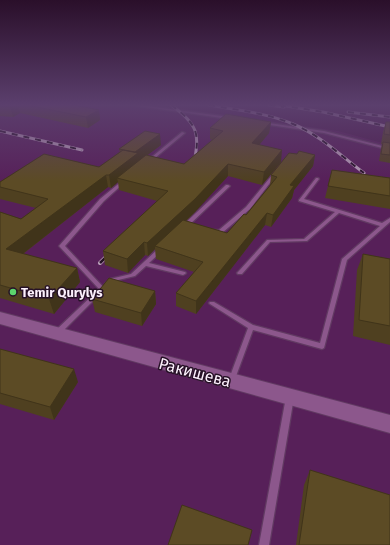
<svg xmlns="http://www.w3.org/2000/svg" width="390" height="545" viewBox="0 0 390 545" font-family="'Fira Sans',sans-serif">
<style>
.built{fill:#572059}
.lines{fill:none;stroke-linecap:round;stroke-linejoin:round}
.service-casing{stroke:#613a62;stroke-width:2.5}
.tertiary-casing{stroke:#613a62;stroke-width:2}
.service{fill:#8c578c;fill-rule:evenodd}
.tertiary{fill:#8c578c;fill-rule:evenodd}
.rail-far1-casing{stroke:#b89db8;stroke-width:3}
.rail-casing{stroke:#b89db8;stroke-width:4}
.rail-far1{stroke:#261126;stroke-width:2;stroke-dasharray:6;stroke-linecap:butt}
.rail{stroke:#261126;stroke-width:2.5;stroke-dasharray:8;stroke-linecap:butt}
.wall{fill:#4f4020}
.shaded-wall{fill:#40341a}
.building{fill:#5c4b25;stroke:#40341a}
.poi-dot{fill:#5cd56d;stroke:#261126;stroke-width:1.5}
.labels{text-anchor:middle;stroke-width:3;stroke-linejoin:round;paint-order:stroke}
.poi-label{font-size:13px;font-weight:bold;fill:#fcf0fc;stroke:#261126;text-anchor:start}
.near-street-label{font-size:16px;fill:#fcf0fc;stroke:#261126}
</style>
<rect width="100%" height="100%" fill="#4c1b4d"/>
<!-- built -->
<path class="built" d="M0 105H158L338 131 390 145V545H0Z"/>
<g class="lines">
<!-- service casing -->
<g class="service-casing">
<path id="service" d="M136 105H141L229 117 231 118 229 119 137 106Z
M262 122 324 131 390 148V150L324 133 263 124H262Z
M182 132 185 133 149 163H147V161Z
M273 174H274L276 175 250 209 222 233 214 232V230H219L246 207Z
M316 178H318L319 179 304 199 382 223 390 218V222L347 260 324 348 322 349 253 330 235 379 234 381 232 382 230 381 229 379 248 328 210 304 209 303 210 302H214L253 325 320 343 342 259 380 226 339 213 307 241 270 242 242 274H238L237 273 238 272 267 240 304 239 335 212 299 201V200Z
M122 181H124L125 182 104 201 65 246 105 289 59 335H55L54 333 55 331 99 289 59 246 100 199Z
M226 185H228L230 186 186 228H182V226Z
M161 247 163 248 164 249 163 250 149 263 185 272 186 273 185 274 183 275 146 266 135 276 114 281 110 285H106L105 284 110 279 131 274 159 248Z
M290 394 293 395 294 397 269 545H259L286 397 287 395Z"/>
</g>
<!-- tertiary casing -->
<g class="tertiary-casing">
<path id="tertiary" d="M0 312 390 415V433L0 324Z"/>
</g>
<!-- service -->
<use href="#service" class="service"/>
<!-- tertiary -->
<use href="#tertiary" class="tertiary"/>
<!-- rail-far1 casing -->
<g class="rail-far1-casing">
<path id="rail-far1" d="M171 105C198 124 201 135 193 166
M209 105C237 110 267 113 293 124 320 135 341 156 364 173
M269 105 284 107
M280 105 323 112 390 127
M348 112 390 117
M0 131 82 150"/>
</g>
<!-- rail casing -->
<g class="rail-casing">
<path id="rail" d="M100 263 113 250"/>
</g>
<!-- rail-far1 -->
<use href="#rail-far1" class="rail-far1"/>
<!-- rail -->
<use href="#rail" class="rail"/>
</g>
<!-- wall -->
<path class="wall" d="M0 105H74L99 110 100 120 88 128 20 113 13 117 0 116Z
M271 122 269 133 259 145 281 162 262 185 228 176 195 212 186 221 227 233 246 215 270 186 271 175 297 154 315 155 313 166 294 190 292 198 271 227 265 225 196 314 176 306V293L194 272 156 259 155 249 148 256 145 255 128 273 105 265 103 251 157 201 119 190 118 182 111 188 108 187 23 254 77 268 80 282 54 314 0 298V212L21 219 36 208 0 199V182L99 167 120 152 119 149 161 145 147 155 184 164 212 140 210 139V128Z
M386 122H390V163L379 161 381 149 382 144H381L383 132Z
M332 170 390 178V209L325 198Z
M363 254 390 259V345L353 336 357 270Z
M155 291 156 304 142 326 95 312 92 299Z
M0 349 78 382 54 420 0 404Z
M310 470 390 545H296L304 485Z"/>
<!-- shaded-wall -->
<path class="shaded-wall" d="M15 105H18L20 113 13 117 10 107Z
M99 110 100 120 88 128 86 117Z
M271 122 269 133 251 155 252 143Z
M160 134 161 145 117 178 118 182 111 188 109 175 135 152Z
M282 150 281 162 262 185 264 172Z
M315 155 313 166 294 190 292 198 271 227 273 215 290 185Z
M228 164V176L195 212 158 247 155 246V249L148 256 147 243Z
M106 175 108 187 11 263 6 249Z
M267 213 265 225 196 314V301Z
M144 242 145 255 128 273 127 259Z
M77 268 80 282 54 314 49 299Z
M155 291 156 304 142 326 141 313Z
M74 369 78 382 54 420 50 407Z"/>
<!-- building -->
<path class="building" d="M0 105H15L10 107 0 106Z
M27 105H74L99 110 86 117Z
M226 114 271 122 252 143 282 150 264 172 228 164 195 199 147 243 144 242 127 259 103 251 168 191 117 178 146 155 184 164 223 131 210 128Z
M386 122H390V135L384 134Z
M145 131 160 134 135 152 119 149Z
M383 142 390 143V155L381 154Z
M123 150 138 153 109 175H106L6 249 77 268 49 299 0 285V212L21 219 48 199 0 187V182L44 154 99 167Z
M299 151 315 155 290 185 294 186 273 215 267 213 196 301 176 293 203 262 155 246 183 220 227 233 244 214 246 215 277 177 271 175 289 153 297 154Z
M332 170 390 178V196L328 186Z
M363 254 390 259V326L359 320Z
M109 278 155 291 141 313 92 299Z
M0 349 74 369 50 407 0 393Z
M310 470 390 495V545H299Z
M182 505 252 530 248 545H168Z"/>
<!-- sky -->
<linearGradient id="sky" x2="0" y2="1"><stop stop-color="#2a0f2a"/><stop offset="0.58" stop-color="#5b3f6d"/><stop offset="1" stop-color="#5b3f6d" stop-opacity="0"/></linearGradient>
<rect width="390" height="181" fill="url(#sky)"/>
<!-- markers -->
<circle class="poi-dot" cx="13" cy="292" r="4"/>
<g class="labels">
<!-- poi labels -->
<g class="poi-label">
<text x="21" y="297">Temir Qurylys</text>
</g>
<!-- near-street labels -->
<g class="near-street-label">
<text transform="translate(195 372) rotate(15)" y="6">Ракишева</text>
</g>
</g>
</svg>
